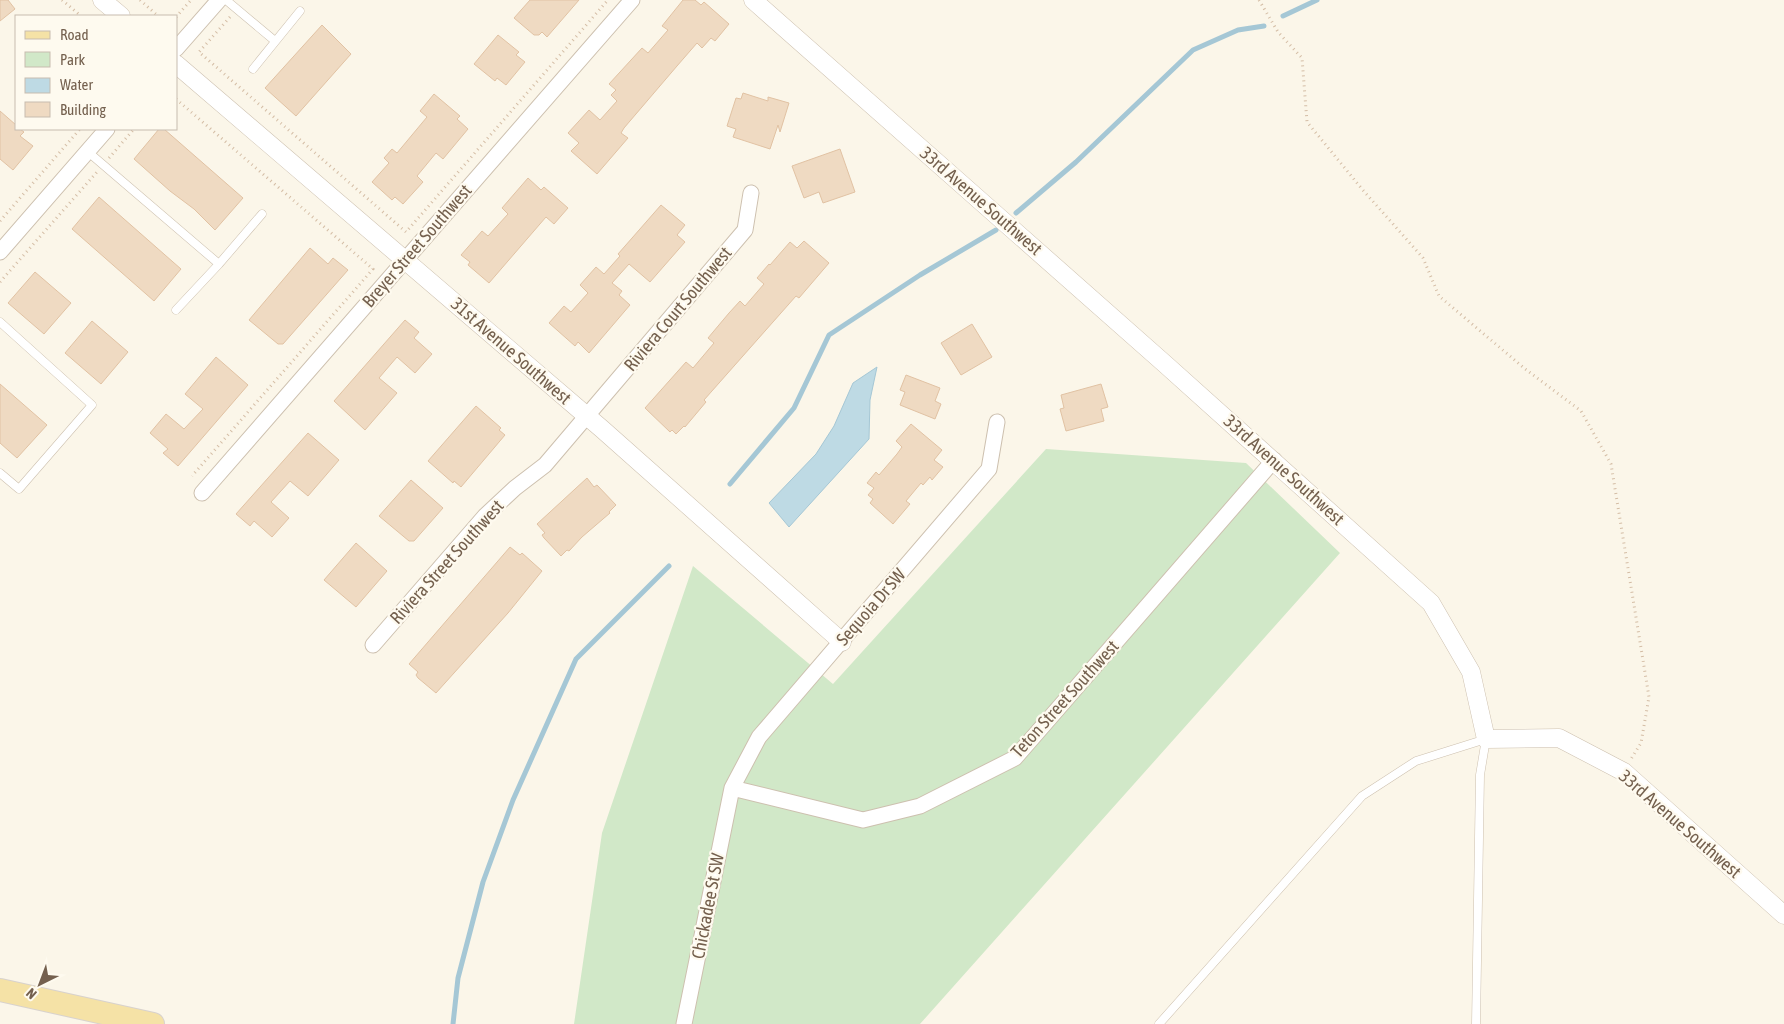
<svg xmlns="http://www.w3.org/2000/svg" width="1784" height="1024" viewBox="0 0 1784 1024" font-family="'Asap Condensed',sans-serif">
<style>
.green{fill:#d1e8c8}
.water{fill:#bedae4;stroke:#a5c7d5}
.lines{fill:none;stroke-linecap:round;stroke-linejoin:round}
.stream{stroke:#a5c7d5;stroke-width:5}
.building{fill:#efdac2;stroke:#e1c2a3}
.service-casing{stroke:#cdc0af;stroke-width:9}
.minor-casing{stroke:#cdc0af;stroke-width:17}
.tertiary-casing{stroke:#cdc0af;stroke-width:19}
.primary-casing{stroke:#d8d2cd;stroke-width:24}
.path{stroke:#d4bda5;stroke-width:3;stroke-dasharray:1 4;stroke-linecap:butt}
.service{stroke:#fff;stroke-width:8}
.minor{stroke:#fff;stroke-width:15}
.tertiary{stroke:#fff;stroke-width:18}
.primary{stroke:#f5e2a6;stroke-width:22}
.labels{text-anchor:middle;stroke-width:4.5;stroke-linejoin:round;paint-order:stroke}
.street-label{font-size:18px;fill:#74604e;stroke:#fefaef}
</style>
<rect width="100%" height="100%" fill="#fbf6e9"/>
<!-- green -->
<path class="green" d="M1046 449 1246 463 1340 553 920 1024H574L602 833 693 566 833 684Z"/>
<!-- water -->
<path class="water" d="M877 367 870 400 869 439 789 527 769 503 816 454 834 426 853 383Z"/>
<g class="lines">
<!-- stream -->
<path class="stream" d="M1283 16 1317 0
M1016 213 1076 162 1193 50 1238 30 1264 26
M730 484 794 408 829 335 920 275 996 230
M453 1024 458 978 483 882 513 800 576 659 669 566"/>
</g>
<!-- building -->
<path class="building" d="M0 0H8L15 9 0 21Z
M530 0H579L547 37 542 32 539 35H534L514 18Z
M683 0H695L701 5 704 2 729 24 715 41 711 38 702 48 697 43 677 66 624 128 621 133 628 138 597 174 571 151 579 143 568 133 589 110 600 120 617 101 611 95 616 90 609 84 642 48 648 53 668 30 662 26Z
M322 25 351 54 296 116 265 88Z
M498 35 519 52 516 55 525 62 506 85 497 78 495 81 474 64Z
M743 93 768 101V97L789 103 780 132 778 125 770 149 733 137 736 129 727 126 736 98 741 99Z
M434 94 460 116 457 119 468 129 443 159 436 153 417 176 423 182 403 204 395 197 392 200 372 182 389 163 384 158 392 149 397 153 427 117 420 111Z
M0 111 16 125V129H20L24 132 20 136 33 146 13 170 0 159Z
M159 129H164L243 198 215 230 194 209 170 191 134 159Z
M840 149 855 192 823 203 819 192 804 198 792 166Z
M528 178 541 190 544 187 568 208 554 224 546 217 489 283 468 265 470 262 461 255 482 231 488 236 508 214 502 208Z
M99 197 181 269 154 301 72 229Z
M661 205 685 225 677 235 685 242 650 282 629 264 612 283 622 291 619 295 630 305 589 353 578 342 575 346 549 323 564 306 571 312 588 293 580 285 596 267 604 274 620 256 618 254Z
M804 241 829 263 799 298 796 296 704 400 706 402 685 427 684 426 676 434 672 430 670 432 645 408 686 362 693 368 714 343 708 338 729 313 740 301 745 306 764 284 757 278 769 264 770 265 790 242 797 248Z
M310 248 328 264 333 258 348 270 283 344H278L249 320Z
M35 272 71 303 44 334 8 303Z
M405 320 419 332 414 338 432 354 415 373 397 357 379 378 397 393 365 430 334 401Z
M92 321 128 352 101 384 65 353Z
M972 324 992 357 961 375 941 343Z
M216 357 248 385 178 466 163 453 168 449 150 433 166 414 184 429 203 409 185 394Z
M906 375 940 388 935 401 941 404 935 419 900 405 905 392 900 390Z
M0 384 47 425 17 458 0 443Z
M1101 384 1108 407 1101 409 1104 421 1066 431 1060 409 1064 408 1061 395Z
M476 406 501 428 499 430 505 435 461 487 454 481 453 483 428 461Z
M911 424 942 450 934 460 943 467 932 480 930 477 923 485 921 483 906 501 910 504 893 524 870 503 873 499 868 495 874 488 867 483 876 472 879 475 897 454 902 447 896 441Z
M308 433 339 460 308 496 290 481 271 502 289 518 272 537 254 521 250 526 236 514Z
M587 478 594 487 597 485 616 505 609 512 610 513 582 537 569 551 567 550 561 556 544 538 542 535 545 533 537 524Z
M411 480 443 508 414 541H409L379 516Z
M356 543 387 571 356 607 324 580Z
M510 547 520 555 522 553 542 571 508 613 436 693 418 678 416 675 418 672 409 664Z"/>
<g class="lines">
<!-- service casing -->
<g class="service-casing">
<path id="service" d="M226 0 275 41
M253 69 300 11
M87 151 219 264
M176 310 219 264 262 214
M0 322 92 405 19 489 0 473
M1159 1024 1362 796 1416 761 1486 739 1480 775 1476 1024"/>
</g>
<!-- minor casing -->
<g class="minor-casing">
<path id="minor" d="M176 49 219 0
M0 252 107 129
M202 493 632 0
M373 645 485 516 515 488 545 465 745 230 751 193
M732 788 863 820 920 806 1015 758 1274 460
M684 1024 732 788 759 737 989 469 997 422"/>
</g>
<!-- tertiary casing -->
<g class="tertiary-casing">
<path id="tertiary" d="M102 0 121 16
M753 0 1165 364 1431 603 1471 672 1486 739 1559 738 1624 772 1784 915
M176 64 602 429 842 642"/>
</g>
<!-- primary casing -->
<g class="primary-casing">
<path id="primary" d="M0 990 153 1024"/>
</g>
<!-- path -->
<path class="path" d="M62 0 81 16
M140 0 158 16
M1259 0 1278 32 1302 58 1307 122 1362 189 1423 258 1439 296 1524 368 1581 411 1611 464 1649 697 1641 743 1631 759
M176 17 191 0
M230 17 199 52 406 232 608 0
M176 99 373 269 192 476
M109 158 134 129
M0 221 80 129
M0 282 97 172"/>
<!-- service -->
<use href="#service" class="service"/>
<!-- minor -->
<use href="#minor" class="minor"/>
<!-- tertiary -->
<use href="#tertiary" class="tertiary"/>
<!-- primary -->
<use href="#primary" class="primary"/>
</g>
<g class="labels">
<!-- street labels -->
<g class="street-label">
<text transform="translate(981 201) rotate(41)" y="6">33rd Avenue Southwest</text>
<text transform="translate(417 246) rotate(-49)" y="6">Breyer Street Southwest</text>
<text transform="translate(678 309) rotate(-50)" y="6">Riviera Court Southwest</text>
<text transform="translate(511 351) rotate(41)" y="6">31st Avenue Southwest</text>
<text transform="translate(1284 470) rotate(42)" y="6">33rd Avenue Southwest</text>
<text transform="translate(447 562) rotate(-48)" y="6">Riviera Street Southwest</text>
<text transform="translate(871 607) rotate(-49)" y="6">Sequoia Dr SW</text>
<text transform="translate(1065 699) rotate(-48)" y="6">Teton Street Southwest</text>
<text transform="translate(1680 824) rotate(41)" y="6">33rd Avenue Southwest</text>
<text transform="translate(708 906) rotate(-79)" y="6">Chickadee St SW</text>
</g>
</g>
<!-- legend -->
<rect x="15" y="15" width="162" height="115" fill="#fefaef" stroke="#c7bcaf"/>
<rect x="25" y="31" width="25" height="8" fill="#f5e2a6" stroke="#c7bcaf"/>
<text x="60" y="40" font-size="15" fill="#74604e">Road</text>
<rect x="25" y="52" width="25" height="15" fill="#d1e8c8" stroke="#c7bcaf"/>
<text x="60" y="65" font-size="15" fill="#74604e">Park</text>
<rect x="25" y="78" width="25" height="15" fill="#bedae4" stroke="#c7bcaf"/>
<text x="60" y="90" font-size="15" fill="#74604e">Water</text>
<rect x="25" y="102" width="25" height="15" fill="#efdac2" stroke="#c7bcaf"/>
<text x="60" y="115" font-size="15" fill="#74604e">Building</text>
<!-- north arrow -->
<g transform="translate(40 984) rotate(222)" stroke="#fefaef" stroke-width="4" paint-order="stroke">
<path d="M0-4L9 19L0 12L-9 19Z" fill="#74604e"/>
<text y="-8" font-size="14" font-weight="bold" text-anchor="middle" fill="#74604e">N</text>
</g>
</svg>
